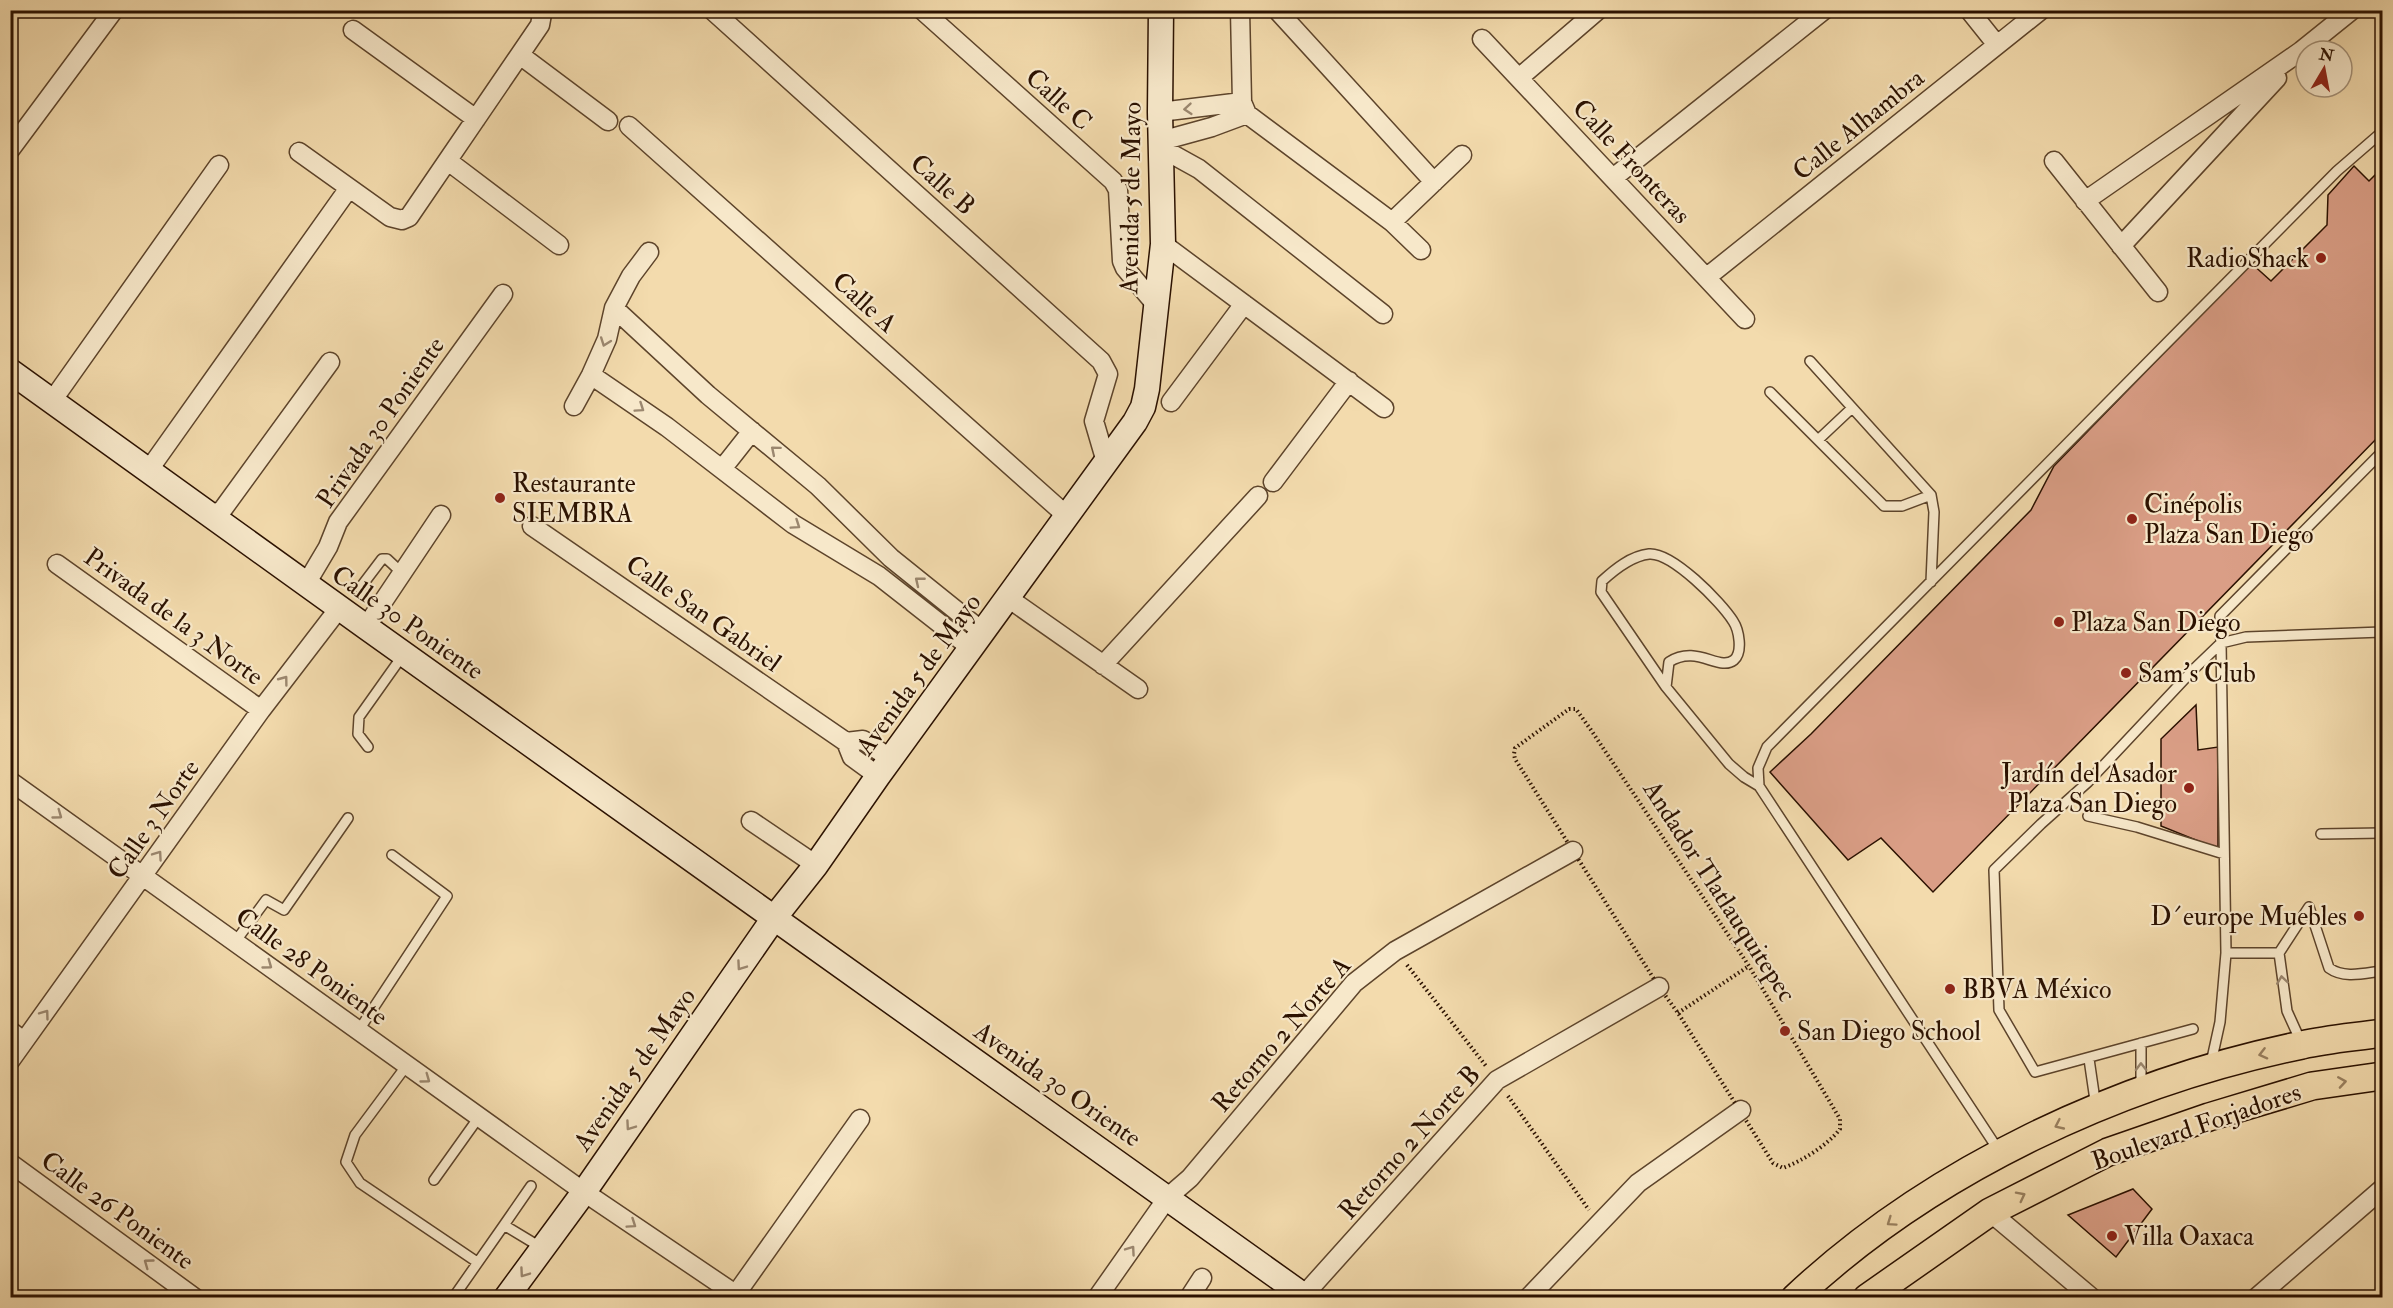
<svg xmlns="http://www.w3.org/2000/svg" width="2393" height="1308" viewBox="0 0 2393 1308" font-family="'IM FELL Double Pica',serif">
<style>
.building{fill:#da9e86;stroke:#2b1100;stroke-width:1.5}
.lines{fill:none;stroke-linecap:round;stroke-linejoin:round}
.lane-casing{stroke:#5d442b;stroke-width:12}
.street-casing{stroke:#5d442b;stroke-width:21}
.secondary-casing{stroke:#2b1100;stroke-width:27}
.primary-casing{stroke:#2b1100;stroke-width:30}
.path{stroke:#2b1100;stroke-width:4;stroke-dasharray:1.5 3;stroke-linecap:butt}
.lane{stroke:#f7e8ca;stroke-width:9}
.street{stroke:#f7e8ca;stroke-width:18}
.secondary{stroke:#f7e8ca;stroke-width:24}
.primary{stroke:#f3dbad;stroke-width:27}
.oneway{stroke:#9b876f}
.oneway2{stroke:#99805f}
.poi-dot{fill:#8f2418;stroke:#f7e8ca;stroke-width:2}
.labels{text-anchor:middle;stroke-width:4.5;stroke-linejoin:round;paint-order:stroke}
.street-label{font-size:26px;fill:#2b1100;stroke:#f7e8ca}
.poi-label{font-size:26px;fill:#2b1100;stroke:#f7e8ca;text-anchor:start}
</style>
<rect width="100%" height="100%" fill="#f3dbad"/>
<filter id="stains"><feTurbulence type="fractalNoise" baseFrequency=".00333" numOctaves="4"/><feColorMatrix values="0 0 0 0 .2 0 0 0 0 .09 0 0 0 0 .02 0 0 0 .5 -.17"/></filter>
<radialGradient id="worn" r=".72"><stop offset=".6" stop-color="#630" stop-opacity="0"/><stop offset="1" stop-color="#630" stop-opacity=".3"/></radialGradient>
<!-- building -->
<path class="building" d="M2354 166 2369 181 2382 168V433L1933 892 1881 838 1848 860 1770 772 1811 734 2031 510 2054 466 2251 263 2271 281 2327 225 2328 195Z
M2196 705 2198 750 2218 747V849L2161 826V739Z
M2133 1189 2152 1209 2116 1257 2068 1215Z"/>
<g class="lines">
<!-- lane casing -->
<g class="lane-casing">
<path id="lane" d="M1810 361 1931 495 1934 512 1931 582
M1770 392 1884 506H1902L1931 495
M1818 440 1852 408
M2382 452 2220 616 2221 643 2246 637 2382 632
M360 588 382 559H387L402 573
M1666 687 1669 662C1697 644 1719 672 1734 660 1743 652 1739 630 1733 621 1721 602 1672 552 1649 554 1631 556 1615 569 1602 581L1601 592 1666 687 1729 764 1744 777 1759 786
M368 747 358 734 359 717 403 655
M2088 816 2137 827 2224 854
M2321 834 2382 833
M2309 907 2329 968C2344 979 2365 973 2382 971
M235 942 266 900 284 910 348 818
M2226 953H2279L2309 907
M2279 953 2287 1011 2301 1042
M10 1025 27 1038
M2193 1029 2035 1072 1999 1010 1994 870 2041 824 2088 782 2195 668 2221 643 2226 953 2220 1022 2211 1063
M359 1030 447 896 392 855
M2141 1043V1088
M2089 1059 2096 1107
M407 1065 355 1135 346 1162 360 1183 477 1262
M1999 1151 1759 786 1758 768 1767 747 2337 171 2382 132
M434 1180 479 1117
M504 1225 531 1186
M453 1298 504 1225 542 1248"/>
</g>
<!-- street casing -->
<g class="street-casing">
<path id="street" d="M712 10 1101 361 1108 374 1094 421 1106 462
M922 10 1113 181 1118 190 1122 261 1125 268 1157 306
M1240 10 1242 102 1247 114 1392 222 1421 250
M1277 10 1434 182
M1969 10 1997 45
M353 30 476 119
M1482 39 1745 319
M520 55 608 121
M1519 78 1598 10
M1160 112 1242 102
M629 126 1067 516
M1161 141 1212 127 1247 114
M1161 148 1199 169 1383 314
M10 150 114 10
M299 152 390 217 402 220 409 217 540 25 542 14 540 10
M448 161 559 245
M2054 161 2158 292
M1613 178 1824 10
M2085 201 2301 51 2352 10
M1392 222 1462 155
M1163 244 1384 408
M2121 246 2277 78
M1707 277 2041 10
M614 308 708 395 818 486 891 558 983 632
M591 375 667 427 793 524 879 576 971 648
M52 401 219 165
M1171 402 1244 304
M574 406 591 375 607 339 614 308 631 276 649 252
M722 469 752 431
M148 471 349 188
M1273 482 1349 381
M212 517 223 509 330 362
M532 526 846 742 852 757 878 776
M57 564 261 710
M306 584 328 547 338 522 503 294
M1008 598 1138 689
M366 627 441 515
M1103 665 1258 496
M846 742 863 740 891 759
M10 781 584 1192 741 1298
M751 821 816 865
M10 1061 261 710 340 607
M10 1163 195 1298
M1990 1212 2092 1298
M736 1294 860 1119
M1304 1295 1497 1080 1659 987
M1097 1298 1168 1197 1190 1178 1354 983 1395 951 1573 851
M1189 1298 1202 1278
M1528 1298 1638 1183 1741 1110
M2256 1298 2382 1189"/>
</g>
<!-- secondary casing -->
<g class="secondary-casing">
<path id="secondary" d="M10 371 366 627 1307 1298
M506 1298 584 1192 774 918 816 865 878 776 1135 422 1143 407 1147 389 1163 244 1160 112 1161 10"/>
</g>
<!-- primary casing -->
<g class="primary-casing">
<path id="primary" d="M1795 1298C1931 1170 2120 1082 2302 1045 2328 1039 2356 1037 2382 1033
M1867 1298 1990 1212 2108 1152 2209 1117 2312 1086 2382 1076"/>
</g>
<!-- path -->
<path class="path" d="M1569 709H1576L1591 730 1749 966 1840 1119V1129C1828 1145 1802 1161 1783 1168L1773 1163 1678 1013 1659 987 1515 759 1514 754 1515 748Z
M1407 965 1486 1066
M1678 1013 1749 966
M1508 1096 1589 1210"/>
<!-- lane -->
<use href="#lane" class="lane"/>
<!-- street -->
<use href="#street" class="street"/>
<!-- secondary -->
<use href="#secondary" class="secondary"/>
<!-- primary -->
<use href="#primary" class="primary"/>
</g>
<!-- one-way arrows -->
<defs><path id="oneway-chevron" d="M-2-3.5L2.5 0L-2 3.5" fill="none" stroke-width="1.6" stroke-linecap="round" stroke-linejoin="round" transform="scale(1.5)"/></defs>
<g class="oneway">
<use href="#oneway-chevron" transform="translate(1188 109) rotate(175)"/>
<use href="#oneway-chevron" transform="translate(605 342) rotate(110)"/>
<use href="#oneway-chevron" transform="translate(640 408) rotate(34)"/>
<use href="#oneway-chevron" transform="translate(775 450) rotate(-140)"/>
<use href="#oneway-chevron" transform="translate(796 525) rotate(34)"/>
<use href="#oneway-chevron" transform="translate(919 581) rotate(-141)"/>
<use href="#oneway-chevron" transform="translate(284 680) rotate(-53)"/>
<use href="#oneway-chevron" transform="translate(58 815) rotate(36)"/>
<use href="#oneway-chevron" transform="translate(158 855) rotate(-55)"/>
<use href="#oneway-chevron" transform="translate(268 965) rotate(36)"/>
<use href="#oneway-chevron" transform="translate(741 966) rotate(125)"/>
<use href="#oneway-chevron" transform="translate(2282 980) rotate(-98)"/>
<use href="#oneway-chevron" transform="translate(45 1014) rotate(-54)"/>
<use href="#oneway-chevron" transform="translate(2141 1067) rotate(-91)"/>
<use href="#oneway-chevron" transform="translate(426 1079) rotate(36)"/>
<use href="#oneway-chevron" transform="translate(630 1126) rotate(125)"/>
<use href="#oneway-chevron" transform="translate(632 1224) rotate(34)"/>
<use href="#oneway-chevron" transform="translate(1131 1250) rotate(-55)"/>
<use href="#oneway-chevron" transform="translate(148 1263) rotate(-144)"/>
<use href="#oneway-chevron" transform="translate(524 1273) rotate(125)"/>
</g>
<g class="oneway2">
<use href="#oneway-chevron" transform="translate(2263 1054) rotate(166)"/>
<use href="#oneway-chevron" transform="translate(2342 1082) rotate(-9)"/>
<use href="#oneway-chevron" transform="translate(2059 1125) rotate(155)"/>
<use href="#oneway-chevron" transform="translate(2021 1196) rotate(-27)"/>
<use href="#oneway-chevron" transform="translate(1891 1222) rotate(145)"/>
</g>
<!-- markers -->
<g class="poi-dot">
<circle cx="2321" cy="258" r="6"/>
<circle cx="500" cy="498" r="6"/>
<circle cx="2132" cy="519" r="6"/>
<circle cx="2059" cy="622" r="6"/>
<circle cx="2126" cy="673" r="6"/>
<circle cx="2189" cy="788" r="6"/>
<circle cx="2359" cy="916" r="6"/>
<circle cx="1950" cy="989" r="6"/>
<circle cx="1785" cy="1031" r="6"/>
<circle cx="2112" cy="1236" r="6"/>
</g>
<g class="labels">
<!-- street labels -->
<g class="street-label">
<text transform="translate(1059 99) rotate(42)" y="9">Calle C</text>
<text transform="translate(1858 124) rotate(-39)" y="9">Calle Alhambra</text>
<text transform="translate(1632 161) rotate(47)" y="9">Calle Fronteras</text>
<text transform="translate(943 184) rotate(42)" y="9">Calle B</text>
<text transform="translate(1130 198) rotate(-89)" y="9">Avenida 5 de Mayo</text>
<text transform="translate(865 302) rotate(42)" y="9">Calle A</text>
<text transform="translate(380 422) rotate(-55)" y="9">Privada 30 Poniente</text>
<text transform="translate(704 613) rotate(35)" y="9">Calle San Gabriel</text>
<text transform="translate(174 616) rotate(36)" y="9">Privada de la 3 Norte</text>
<text transform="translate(408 622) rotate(35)" y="9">Calle 30 Poniente</text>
<text transform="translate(918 674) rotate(-54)" y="9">Avenida 5 de Mayo</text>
<text transform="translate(153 819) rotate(-55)" y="9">Calle 3 Norte</text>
<text transform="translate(1720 891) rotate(57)" y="9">Andador Tlatlauquitepec</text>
<text transform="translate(312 966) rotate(36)" y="9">Calle 28 Poniente</text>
<text transform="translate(1281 1034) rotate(-49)" y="9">Retorno 2 Norte A</text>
<text transform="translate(634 1069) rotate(-55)" y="9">Avenida 5 de Mayo</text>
<text transform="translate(1058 1084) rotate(35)" y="9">Avenida 30 Oriente</text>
<text transform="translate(2196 1126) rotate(-19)" y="9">Boulevard Forjadores</text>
<text transform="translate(1409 1142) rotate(-48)" y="9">Retorno 2 Norte B</text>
<text transform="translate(118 1210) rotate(36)" y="9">Calle 26 Poniente</text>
</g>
<!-- poi labels -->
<g class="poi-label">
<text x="2309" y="267" text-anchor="end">RadioShack</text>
<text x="512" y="492">Restaurante<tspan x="512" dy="30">SIEMBRA</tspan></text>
<text x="2144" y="513">Cinépolis<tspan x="2144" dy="30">Plaza San Diego</tspan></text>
<text x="2071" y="631">Plaza San Diego</text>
<text x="2138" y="682">Sam's Club</text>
<text x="2177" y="782" text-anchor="end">Jardín del Asador<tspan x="2177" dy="30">Plaza San Diego</tspan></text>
<text x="2347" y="925" text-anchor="end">D´europe Muebles</text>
<text x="1962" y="998">BBVA México</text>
<text x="1797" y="1040">San Diego School</text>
<text x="2124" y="1245">Villa Oaxaca</text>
</g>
</g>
<!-- margin -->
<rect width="2393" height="1308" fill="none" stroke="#f3dbad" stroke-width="36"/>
<rect x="12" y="12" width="2369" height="1284" fill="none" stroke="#2b1100" stroke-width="3"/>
<rect x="18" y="18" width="2357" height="1272" fill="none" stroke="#2b1100" stroke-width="1.5"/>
<!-- north arrow -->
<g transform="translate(2324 69) rotate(10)"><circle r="28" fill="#f7e8ca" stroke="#a59279" stroke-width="1.5"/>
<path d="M0-4.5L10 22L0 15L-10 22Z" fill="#8f2418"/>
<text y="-9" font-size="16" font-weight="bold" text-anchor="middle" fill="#2b1100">N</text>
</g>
<rect width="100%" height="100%" filter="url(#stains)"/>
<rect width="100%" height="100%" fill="url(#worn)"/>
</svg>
